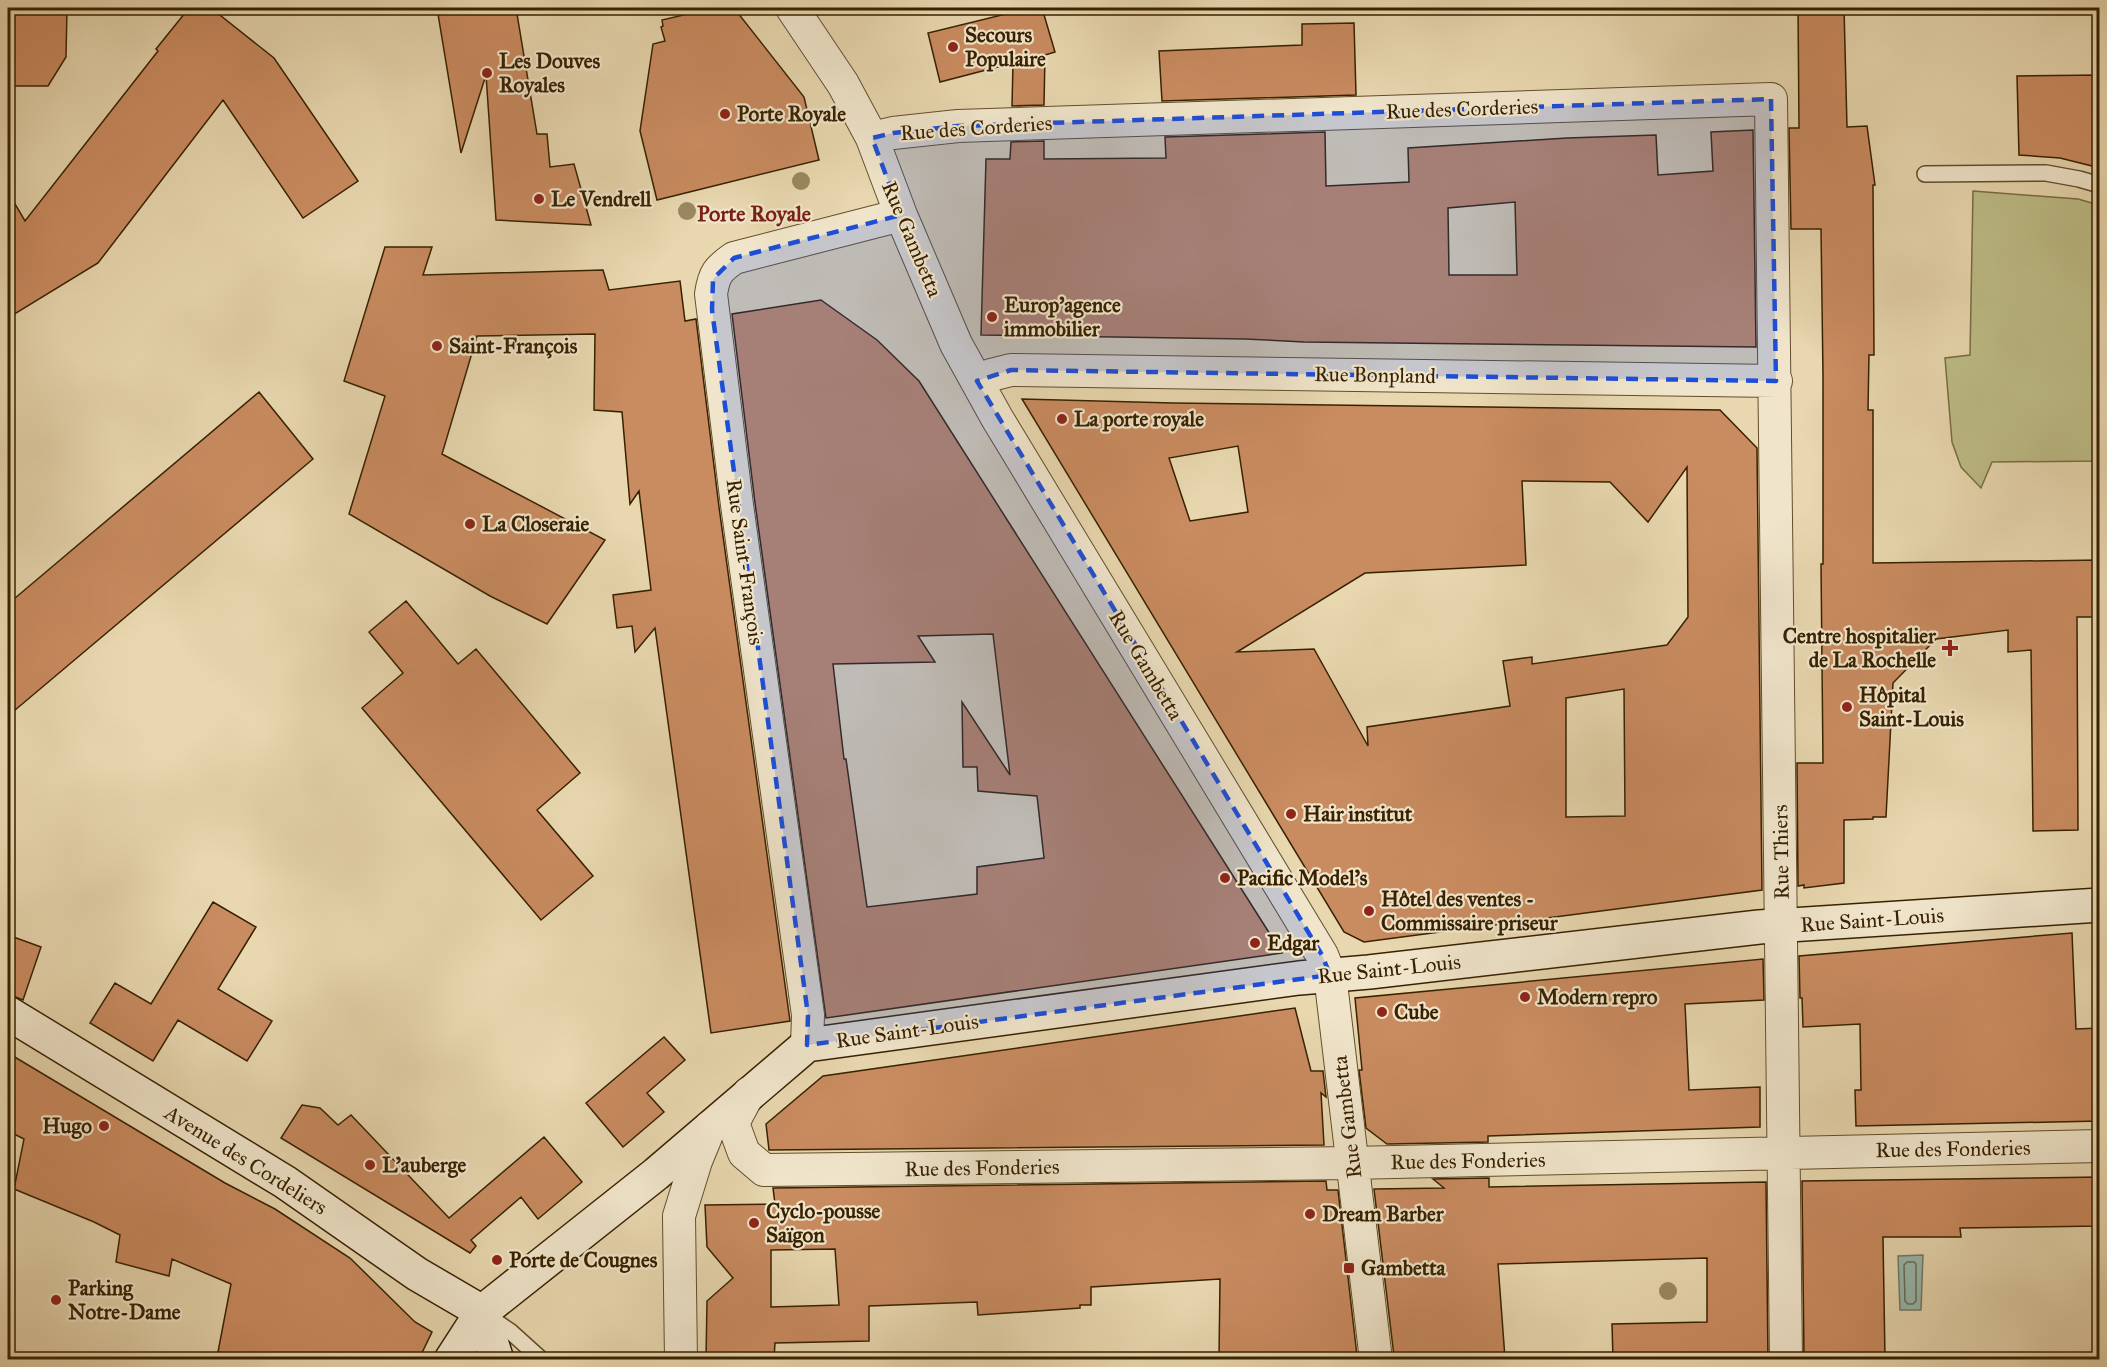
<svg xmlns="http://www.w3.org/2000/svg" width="2107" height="1367" viewBox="0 0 2107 1367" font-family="'IM FELL Great Primer',serif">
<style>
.green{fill:#bdbc86;stroke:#7a6e43;stroke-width:1.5}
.water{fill:#97b9ae;stroke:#717c68;stroke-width:1.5}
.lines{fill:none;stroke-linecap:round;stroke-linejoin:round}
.shore{stroke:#676d57;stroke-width:1.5}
.building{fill:#c98b60;stroke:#372100;stroke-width:1.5;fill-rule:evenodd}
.lane-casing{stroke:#634e2c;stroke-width:18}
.street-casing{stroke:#634e2c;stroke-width:34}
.secondary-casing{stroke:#372100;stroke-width:36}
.lane{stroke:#f0e5cb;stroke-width:15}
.street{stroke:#f0e5cb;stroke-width:32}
.secondary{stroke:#f0e5cb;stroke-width:33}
.tree{fill:#998861}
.marked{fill:#1d4ed8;fill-opacity:0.2;stroke:#1d4ed8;stroke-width:4.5;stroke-dasharray:12 8;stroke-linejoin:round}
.poi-dot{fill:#8f2418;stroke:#f0e5cb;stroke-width:2}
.labels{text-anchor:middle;stroke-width:4.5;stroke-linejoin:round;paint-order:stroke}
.poi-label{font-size:21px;font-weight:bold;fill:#372100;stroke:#f0e5cb;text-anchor:start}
.street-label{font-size:21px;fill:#372100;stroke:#f0e5cb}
.neighbourhood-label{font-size:22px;font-weight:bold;fill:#7a1f14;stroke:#f0e5cb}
</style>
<rect width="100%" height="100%" fill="#e8d7af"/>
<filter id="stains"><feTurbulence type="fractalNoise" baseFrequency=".00333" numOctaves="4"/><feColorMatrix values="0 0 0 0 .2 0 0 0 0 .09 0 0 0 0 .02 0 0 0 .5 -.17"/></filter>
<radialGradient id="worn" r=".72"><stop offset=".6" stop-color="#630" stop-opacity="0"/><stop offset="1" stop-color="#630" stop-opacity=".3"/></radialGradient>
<!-- green -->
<path class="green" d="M1973 191 2078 199 2099 205V461L1992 462 1981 488 1961 467 1952 442 1945 358 1970 355Z"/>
<!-- water -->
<path class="water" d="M1923 1255 1921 1310H1900L1898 1256Z"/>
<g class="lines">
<!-- shore -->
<path class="shore" d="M1907 1262H1914L1916 1264V1301L1913 1304H1908L1905 1301 1904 1265Z"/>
</g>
<!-- building -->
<path class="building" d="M8 8H67L66 57 48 86H8Z
M189 8H211L274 58 358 181 303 218 223 100 98 263 8 318V192L25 221 158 51 156 49Z
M437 8H516L537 134H547L550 167 574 164 591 225 496 220 486 75 461 153Z
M713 8H734L804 97 819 160 657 200 640 131 653 44 665 41 661 27 663 26 662 20Z
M1030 8H1042L1055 52 1045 55 1044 105 1012 106 1013 63 940 82 928 33Z
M1798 8H1844L1847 127 1867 126 1875 185H1873L1874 355H1869L1868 410H1873V563L2100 560V617H2077L2078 830 2033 831 2031 650 2008 652V630L1936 639 1893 683 1886 817H1873V819L1844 820V883L1804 888V885L1798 886 1797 763H1823L1821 564H1823V376L1821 229H1791L1789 128H1799Z
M1354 23 1356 95 1162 101 1159 51 1302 45V24Z
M2100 75V168L2060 158 2019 155 2017 76Z
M1753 130 1756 347 1304 342 1245 339 981 335 986 159H1010L1011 142 1044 141V159L1166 158 1165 137 1325 132 1326 186 1409 182 1408 148 1567 138 1656 135 1658 175 1713 171 1711 132ZM1515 202 1517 275H1449L1448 208Z
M385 247H432L423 275 603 270 609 290 680 281 685 321 696 319 719 507 790 1021 711 1033 655 628 635 652 632 626 617 628 613 595 651 590 639 491 630 504 622 412 594 410 595 334 477 336 442 454 605 540 547 624 490 596 349 514 385 396 344 381Z
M821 300 877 340 919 381 1282 953 826 1018 755 503 732 314ZM993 634 1010 775 962 702 963 767H977L978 791 1037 796 1044 858 977 867V894L867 907 846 759H844L833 664 935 662 918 636Z
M259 392 313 459 8 716V604Z
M1022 399 1173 403 1720 410 1757 448 1762 890 1364 942 1344 932ZM1238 446 1248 512 1190 521 1169 458ZM1687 467 1688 617 1667 645 1532 664V657L1503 661 1510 706 1367 727 1368 746 1314 649 1237 652 1365 573 1526 565 1522 481 1610 482 1648 522ZM1624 689 1625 816 1566 817V698Z
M406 601 458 664 476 649 580 773 537 810 593 876 541 920 362 708 403 673 369 632Z
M213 902 256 927 218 989 272 1021 247 1061 178 1020 153 1061 90 1023 115 983 151 1004Z
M2072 933 2076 1029 2100 1028V1121L1856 1126 1855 1090H1861L1860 1024 1803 1027 1802 998H1800L1799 956Z
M8 935 41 947 23 1000 8 994Z
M1763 959 1764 1000 1685 1004 1689 1090 1760 1087V1127L1488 1136V1142L1387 1144 1366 1128 1359 1070H1362L1355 998Z
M1295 1008 1311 1071H1323L1326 1097 1321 1093 1324 1145 769 1150 766 1124 823 1076Z
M664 1037 685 1060 647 1093 664 1112 623 1147 586 1103Z
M8 1053 225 1183 275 1209 350 1258 415 1322 432 1332 419 1359H259L218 1352 231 1284 172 1259 169 1276 116 1262 120 1235 94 1222 14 1189 24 1139 8 1131Z
M302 1105 320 1108 338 1125 351 1115 449 1218 544 1137 582 1182 538 1219 521 1197 471 1240 476 1246 470 1253 281 1138Z
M2100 1177V1226L1960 1228 1961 1237H1883L1885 1359H1804L1802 1181Z
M1489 1178V1187L1766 1182 1768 1359H1613L1612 1324 1707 1322V1258L1498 1264 1505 1358 1394 1356 1374 1189 1444 1188 1433 1179Z
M1326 1181 1327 1190H1338L1357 1356H1353L1354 1359H1219L1220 1279 1091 1287V1305H1080V1308L978 1315 977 1302 869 1306V1341L775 1343 774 1359H706L707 1301 733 1278 707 1247 705 1205 775 1204 773 1188ZM835 1249 839 1305 771 1307V1250Z"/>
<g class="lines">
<!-- lane casing -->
<g class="lane-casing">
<path id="lane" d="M1925 174 2046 173 2079 179 2100 185
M488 1316 511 1332 542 1360"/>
</g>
<!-- street casing -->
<g class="street-casing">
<path id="street" d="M792 8 843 84 872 138 901 215 956 344 997 418 1322 955 1330 975 1376 1360
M872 138 893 133 958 126 1771 99 1786 1360
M977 381 991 375 1011 370 1776 381
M807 1045 808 1015 737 505 711 294C714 274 718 269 734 258L901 215
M749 1093 733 1123 744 1153 764 1170 1352 1163 2100 1146
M681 1360 679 1216 696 1161 710 1127"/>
</g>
<!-- secondary casing -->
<g class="secondary-casing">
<path id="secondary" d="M8 1013 285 1182 417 1274 482 1312
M482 1312 497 1360
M451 1360 482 1312 656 1174 807 1045 1299 978 1369 972 1759 927 2100 905"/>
</g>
<!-- lane -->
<use href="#lane" class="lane"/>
<!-- street -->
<use href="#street" class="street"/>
<!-- secondary -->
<use href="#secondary" class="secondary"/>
</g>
<!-- trees -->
<g class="tree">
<circle cx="801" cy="181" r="9"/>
<circle cx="687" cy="211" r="9"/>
<circle cx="1668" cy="1291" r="9"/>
</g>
<!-- marked area -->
<path class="marked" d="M1771 99 1776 381 1011 370 977 381 1322 955 1330 975 807 1045 808 1015 712 310 713 279 734 258 901 215 872 138 893 133 958 126Z"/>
<!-- markers -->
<g class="poi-dot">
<circle cx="953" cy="47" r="6"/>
<circle cx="487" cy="73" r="6"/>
<circle cx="725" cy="114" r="6"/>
<circle cx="539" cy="199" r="6"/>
<circle cx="992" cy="317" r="6"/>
<circle cx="437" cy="346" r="6"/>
<circle cx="1062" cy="419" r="6"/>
<circle cx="470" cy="524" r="6"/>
<path d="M1947 639h6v6h6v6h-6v6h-6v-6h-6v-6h6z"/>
<circle cx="1847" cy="707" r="6"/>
<circle cx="1291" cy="814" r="6"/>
<circle cx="1225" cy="878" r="6"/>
<circle cx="1369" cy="911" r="6"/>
<circle cx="1255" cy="943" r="6"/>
<circle cx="1525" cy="997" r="6"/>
<circle cx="1382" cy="1012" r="6"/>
<circle cx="104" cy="1126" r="6"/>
<circle cx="370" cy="1165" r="6"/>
<circle cx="1310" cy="1214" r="6"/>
<circle cx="754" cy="1223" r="6"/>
<circle cx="497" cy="1260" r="6"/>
<rect x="1343" y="1262" width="12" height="12" rx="3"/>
<circle cx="56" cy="1300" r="6"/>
</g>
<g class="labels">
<!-- poi labels -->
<g class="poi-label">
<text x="965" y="42">Secours<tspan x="965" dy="24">Populaire</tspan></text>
<text x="499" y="68">Les Douves<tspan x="499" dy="24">Royales</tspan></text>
<text x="737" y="121">Porte Royale</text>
<text x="551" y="206">Le Vendrell</text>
<text x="1004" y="312">Europ'agence<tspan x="1004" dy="24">immobilier</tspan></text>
<text x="449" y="353">Saint-François</text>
<text x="1074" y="426">La porte royale</text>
<text x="482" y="531">La Closeraie</text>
<text x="1936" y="643" text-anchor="end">Centre hospitalier<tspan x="1936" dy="24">de La Rochelle</tspan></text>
<text x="1859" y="702">Hôpital<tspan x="1859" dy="24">Saint-Louis</tspan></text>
<text x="1303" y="821">Hair institut</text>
<text x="1237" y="885">Pacific Model's</text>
<text x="1381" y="906">Hôtel des ventes -<tspan x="1381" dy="24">Commissaire priseur</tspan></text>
<text x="1267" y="950">Edgar</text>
<text x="1537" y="1004">Modern repro</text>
<text x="1394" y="1019">Cube</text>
<text x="92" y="1133" text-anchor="end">Hugo</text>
<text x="382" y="1172">L'auberge</text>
<text x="766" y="1218">Cyclo-pousse<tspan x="766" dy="24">Saïgon</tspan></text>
<text x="1322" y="1221">Dream Barber</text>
<text x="509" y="1267">Porte de Cougnes</text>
<text x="1361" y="1275">Gambetta</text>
<text x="68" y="1295">Parking<tspan x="68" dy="24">Notre-Dame</tspan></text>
</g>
<!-- street labels -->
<g class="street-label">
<text transform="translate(1462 109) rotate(-2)" y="7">Rue des Corderies</text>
<text transform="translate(976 128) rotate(-4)" y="7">Rue des Corderies</text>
<text transform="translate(912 239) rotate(67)" y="7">Rue Gambetta</text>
<text transform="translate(1375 375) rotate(1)" y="7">Rue Bonpland</text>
<text transform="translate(745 562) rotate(82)" y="7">Rue Saint-François</text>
<text transform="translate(1146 665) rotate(59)" y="7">Rue Gambetta</text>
<text transform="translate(1781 852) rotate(-91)" y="7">Rue Thiers</text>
<text transform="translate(1872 920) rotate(-4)" y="7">Rue Saint-Louis</text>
<text transform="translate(1389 969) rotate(-6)" y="7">Rue Saint-Louis</text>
<text transform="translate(907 1031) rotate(-8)" y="7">Rue Saint-Louis</text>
<text transform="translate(1347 1117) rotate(-97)" y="7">Rue Gambetta</text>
<text transform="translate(1953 1149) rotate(-1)" y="7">Rue des Fonderies</text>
<text transform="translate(246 1160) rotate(32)" y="7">Avenue des Cordeliers</text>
<text transform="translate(1468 1161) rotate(-1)" y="7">Rue des Fonderies</text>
<text transform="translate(982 1168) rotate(-1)" y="7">Rue des Fonderies</text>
</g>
<!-- neighbourhood labels -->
<g class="neighbourhood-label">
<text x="754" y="221">Porte Royale</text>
</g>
</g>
<!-- margin -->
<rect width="2107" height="1367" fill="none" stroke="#e8d7af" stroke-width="30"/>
<rect x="9" y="9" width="2089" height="1349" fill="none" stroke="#372100" stroke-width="3"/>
<rect x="15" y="15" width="2077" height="1337" fill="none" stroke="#372100" stroke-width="1.5"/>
<rect width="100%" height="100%" filter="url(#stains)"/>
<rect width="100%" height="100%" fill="url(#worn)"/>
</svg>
